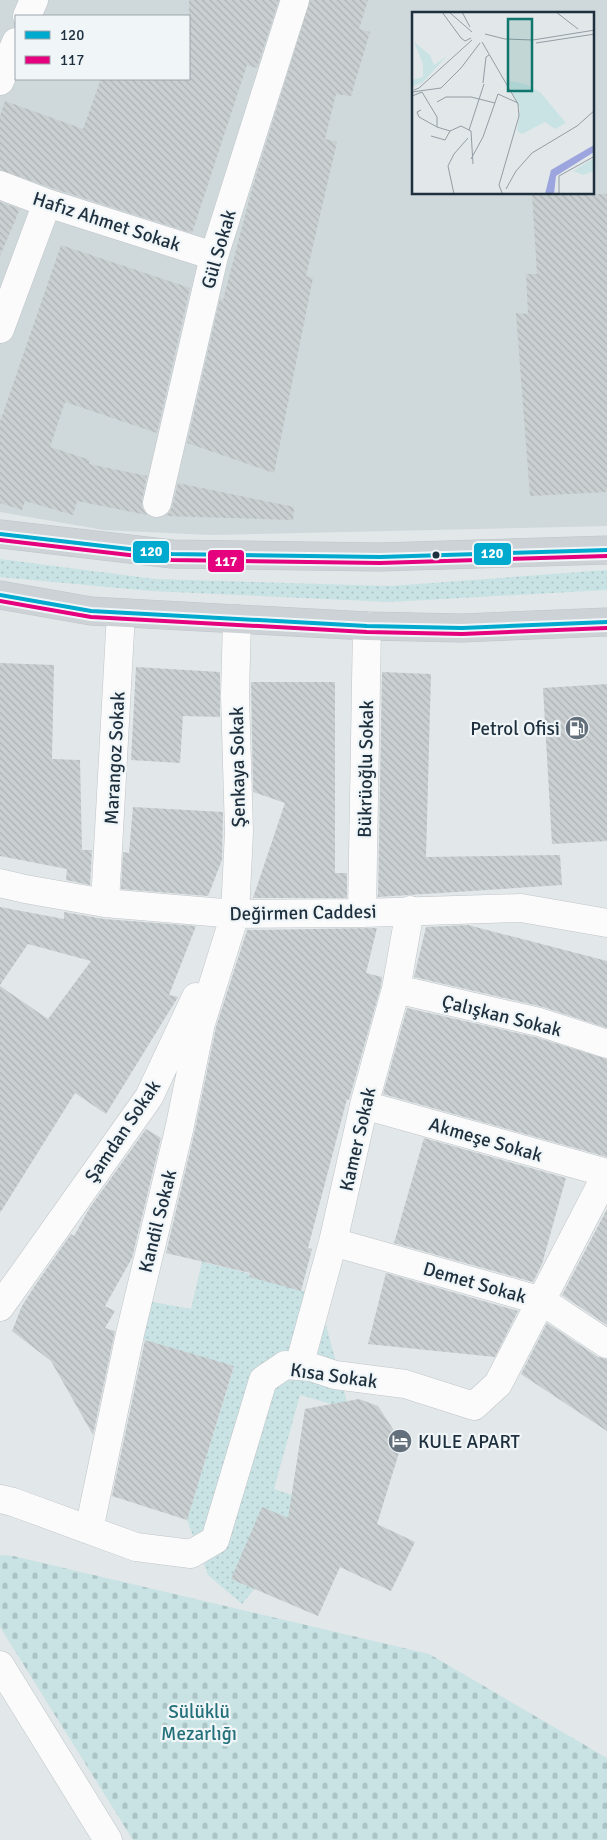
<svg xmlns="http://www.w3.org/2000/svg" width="607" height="1840" viewBox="0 0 607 1840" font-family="Signika,sans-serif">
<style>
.built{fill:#cfd8db;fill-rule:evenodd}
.grass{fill:url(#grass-dots)}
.cemetery{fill:url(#cemetery-stones)}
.building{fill:url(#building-back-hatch)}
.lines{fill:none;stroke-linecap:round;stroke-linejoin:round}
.street-casing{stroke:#c1c5c8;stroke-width:29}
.secondary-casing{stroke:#bdc4c7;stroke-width:29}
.primary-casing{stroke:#bfc5c9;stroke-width:29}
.street{stroke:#fbfbfc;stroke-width:28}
.secondary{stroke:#fbfbfc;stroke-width:28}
.primary{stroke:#ccd2d6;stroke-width:28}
.bus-1-casing{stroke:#f0f6f8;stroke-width:8}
.bus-2-casing{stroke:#f0f6f8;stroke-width:8}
.bus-1{stroke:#00a9ce;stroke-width:4}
.bus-2{stroke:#e5007d;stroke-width:4}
.bus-dot{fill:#1e2f3e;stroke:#f0f6f8;stroke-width:2}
.labels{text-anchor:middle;stroke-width:4.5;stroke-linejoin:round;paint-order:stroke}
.street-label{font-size:19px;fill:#1e2f3e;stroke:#f0f6f8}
.poi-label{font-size:19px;fill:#1e2f3e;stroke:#f0f6f8;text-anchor:end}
.park-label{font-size:19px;fill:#23707a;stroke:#f0f6f8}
.inset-road{fill:none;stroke:#949da5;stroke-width:1}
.view{fill:#0f766e;fill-opacity:0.15;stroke:#0f766e;stroke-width:2.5}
.inset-edge{fill:none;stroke:#1e2f3e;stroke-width:2.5}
.line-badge{stroke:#f0f6f8;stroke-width:2}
.badge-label{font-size:14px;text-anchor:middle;font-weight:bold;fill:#fff}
</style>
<defs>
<pattern id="grass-dots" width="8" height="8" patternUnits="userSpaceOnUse" patternTransform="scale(1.25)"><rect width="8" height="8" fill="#c9e3e4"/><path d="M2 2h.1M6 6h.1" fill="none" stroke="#acc3c5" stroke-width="1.8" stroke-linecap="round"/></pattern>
<pattern id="cemetery-stones" width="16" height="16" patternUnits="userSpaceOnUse" patternTransform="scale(1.25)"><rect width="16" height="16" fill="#c9e3e4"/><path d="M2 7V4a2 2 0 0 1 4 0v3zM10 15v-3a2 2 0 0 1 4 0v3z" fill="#acc3c5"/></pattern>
<pattern id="building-back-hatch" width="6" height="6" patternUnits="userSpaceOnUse" patternTransform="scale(1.25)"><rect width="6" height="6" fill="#cad0d2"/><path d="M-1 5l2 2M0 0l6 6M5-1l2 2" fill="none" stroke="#adb3b5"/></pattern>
</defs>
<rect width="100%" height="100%" fill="#e2e7e9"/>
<!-- built -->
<path class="built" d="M0 0H607V526L211 535 104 530 0 512ZM413 14H593V194H413ZM16 16H189V79H16Z"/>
<!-- grass -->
<path class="grass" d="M0 559 155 579 391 586 607 570V590L389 602 151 591 0 577Z
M202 1262 240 1271 318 1296 349 1409 300 1395 274 1489 312 1502 268 1572 242 1604 208 1575 187 1520 234 1367 141 1339 147 1301 191 1309Z"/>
<!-- cemetery -->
<path class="cemetery" d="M0 1555 13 1556 429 1654 607 1758V1840H133L0 1627Z"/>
<!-- building -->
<path class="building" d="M189 0H279L257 68 247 65 192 233 52 188 0 170V116L5 101 83 129 101 79H189Z
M310 0H368L359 29 370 32 351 96 336 94 325 139 337 142 306 276 313 278 274 473 187 443 220 298 223 300 252 189Z
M532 194H607V492L530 496 516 313 528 314 526 274H537Z
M0 202 20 209 0 256Z
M61 245 190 288 157 433 65 402 50 447 90 460 89 464 147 476 142 500V508L147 515 77 501 73 515 25 501 22 510 0 503V422Z
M178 483 294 507 293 520 164 516 169 513 172 507Z
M0 663 54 665 52 759 80 760 82 850H92L90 885 66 880 67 869 0 856Z
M136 667 220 672V717L183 716 180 763 131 760Z
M382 672 431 674 426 857 560 855 562 885 378 897Z
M251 682H335V873H347V898H253L285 803 253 792Z
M607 684V841L552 844 543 688Z
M133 807 223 812 222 860 208 896 121 889 123 852 129 853Z
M0 907 64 919V912L104 919 196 926 169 995 178 997 106 1114 75 1093 0 1213V986L48 1019 91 961 28 944 0 985Z
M468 925 607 961V1028L543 1007 414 977 426 927Z
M377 928 366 973 382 977 381 986 349 1100 347 1099 308 1248 312 1249 301 1291 249 1277 250 1273 166 1253 194 1134 216 1027 247 930Z
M407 1008 535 1037 607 1059V1157L383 1094Z
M146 1129 161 1138 132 1258 105 1306 115 1311 105 1328 115 1331 93 1435 51 1361 12 1331 22 1306 34 1287 71 1234 74 1236 89 1209Z
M424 1138 566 1178 542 1264 533 1282 394 1243Z
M607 1209V1325L562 1295Z
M386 1273 518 1311 495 1357 368 1344Z
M547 1323 598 1357 607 1359V1431L521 1374Z
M145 1340 234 1366 187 1520 112 1496Z
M359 1399 378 1406 402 1443 377 1524 415 1542 391 1591 340 1567 318 1616 231 1579 262 1507 288 1518 305 1409Z"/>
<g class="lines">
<!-- street casing -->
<g class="street-casing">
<path id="street" d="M27 16 34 0
M0 81 16 42
M0 185 47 203 214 256
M0 329 47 203
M157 503 214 256 295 0
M0 883 25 889 105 903 235 914 362 913 521 908 607 923
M105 903 121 613
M362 913 367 626
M396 989 539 1022 607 1044
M364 1105 607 1173
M333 1242 542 1301 607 1344
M0 1307 149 1097 196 997
M299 1366 333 1242 364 1105 396 989 410 910
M0 1499 13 1502 136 1547 191 1554 215 1540 263 1380 285 1365 311 1367 335 1375 405 1384 474 1406 498 1384 601 1185 607 1177
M89 1530 130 1334 179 1130 201 1023 235 914 239 832 235 695 237 619"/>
</g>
<!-- secondary casing -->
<g class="secondary-casing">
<path id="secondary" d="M0 1665 108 1840"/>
</g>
<!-- primary casing -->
<g class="primary-casing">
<path id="primary" d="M0 534 172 554 380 557 607 550
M0 595 91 611 367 626 462 628 607 622"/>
</g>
<!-- street -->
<use href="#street" class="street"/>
<!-- secondary -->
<use href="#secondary" class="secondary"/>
<!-- primary -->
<use href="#primary" class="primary"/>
<!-- bus-1 casing -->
<g class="bus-1-casing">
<path id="bus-1" d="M0 534 172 554 380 557 607 550
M0 595 91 611 367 626 462 628 607 622"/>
</g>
<!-- bus-2 casing -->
<g class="bus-2-casing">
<path id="bus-2" d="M0 540 172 560 380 563 607 556
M0 601 91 617 367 632 462 634 607 628"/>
</g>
<!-- bus-1 -->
<use href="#bus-1" class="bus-1"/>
<!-- bus-2 -->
<use href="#bus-2" class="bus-2"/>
</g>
<!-- icons -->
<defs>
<g id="fuel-disc" transform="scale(1.25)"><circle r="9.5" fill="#636f7a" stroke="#f0f6f8"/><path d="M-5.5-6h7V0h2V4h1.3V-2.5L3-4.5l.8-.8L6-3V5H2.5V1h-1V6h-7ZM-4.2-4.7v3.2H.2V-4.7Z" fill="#fff"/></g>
<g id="hotel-disc" transform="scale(1.25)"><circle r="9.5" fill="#636f7a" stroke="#f0f6f8"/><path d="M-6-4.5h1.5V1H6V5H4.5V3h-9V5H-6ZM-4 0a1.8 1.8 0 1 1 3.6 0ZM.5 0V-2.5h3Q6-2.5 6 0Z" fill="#fff"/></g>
</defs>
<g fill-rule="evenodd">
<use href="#fuel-disc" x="577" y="728"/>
<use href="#hotel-disc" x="400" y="1441"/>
</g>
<!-- markers -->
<circle class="bus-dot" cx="436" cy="555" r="4.5"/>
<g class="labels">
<!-- street labels -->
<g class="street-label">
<text transform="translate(107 221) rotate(18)" y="7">Hafız Ahmet Sokak</text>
<text transform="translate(218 249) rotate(-74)" y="7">Gül Sokak</text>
<text transform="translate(114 758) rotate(-87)" y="7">Marangoz Sokak</text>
<text transform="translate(237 767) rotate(-91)" y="7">Şenkaya Sokak</text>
<text transform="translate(365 769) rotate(-89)" y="7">Bükrüoğlu Sokak</text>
<text transform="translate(303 912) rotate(-1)" y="7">Değirmen Caddesi</text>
<text transform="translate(502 1015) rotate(14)" y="7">Çalışkan Sokak</text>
<text transform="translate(122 1131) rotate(-56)" y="7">Şamdan Sokak</text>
<text transform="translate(357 1139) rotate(-77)" y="7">Kamer Sokak</text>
<text transform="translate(486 1139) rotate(16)" y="7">Akmeşe Sokak</text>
<text transform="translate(157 1221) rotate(-76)" y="7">Kandil Sokak</text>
<text transform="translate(475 1282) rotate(16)" y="7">Demet Sokak</text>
<text transform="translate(334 1375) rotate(8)" y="7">Kısa Sokak</text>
</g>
<!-- poi labels -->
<g class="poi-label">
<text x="560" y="735">Petrol Ofisi</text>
<text x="418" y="1448" text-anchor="start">KULE APART</text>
</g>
<!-- park labels -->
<g class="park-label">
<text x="199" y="1718">Sülüklü<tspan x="199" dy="22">Mezarlığı</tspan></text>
</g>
</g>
<!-- overview -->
<g transform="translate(412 12)">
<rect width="182" height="182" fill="#e2e7e9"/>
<path d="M2 30 18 43 22 53 34 45 10 71 0 74V68L11 65V52Z" fill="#c9e3e4"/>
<path d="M182 146V159L171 163 161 159Z" fill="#c9e3e4"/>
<path d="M94 68 113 72 129 81 154 111 143 117 133 110 110 122 105 119 108 96Z" fill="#c9e3e4"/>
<path d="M182 133V140L144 164 142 182H133L139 158Z" fill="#9da5de"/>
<path class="inset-road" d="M30 0 49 26 53 29 59 26M37 0 60 20M50 0 58 15M83 0H125M144 0 166 17M73 22 93 27 121 28 183 18M70 30 106 92 107 104 87 173 90 181M124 31 183 22M71 71 74 45 77 43M2 78 7 76 60 28M0 80 29 76 49 56 68 31M0 84 10 80 25 105V115L7 105 5 100 9 98M25 90 34 85H59L83 91M25 115 38 119 49 114 59 119 61 152M57 118 72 72M19 124 33 128 38 119M59 147 71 125 86 82 106 91M94 177 104 159 120 141 165 114 183 98M42 182 36 154 42 142 56 126M147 182V164L183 144"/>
<path class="view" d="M96 7H120V79H96Z"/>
<rect width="182" height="182" class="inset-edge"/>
</g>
<g class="line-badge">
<rect x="132" y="540" width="38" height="24" rx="5" fill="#00a9ce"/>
<rect x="473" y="542" width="39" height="24" rx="5" fill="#00a9ce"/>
<rect x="207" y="549" width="38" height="24" rx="5" fill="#e5007d"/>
</g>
<g class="badge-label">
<text x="151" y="556">120</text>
<text x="492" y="558">120</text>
<text x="226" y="566">117</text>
</g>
<!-- legend -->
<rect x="15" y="15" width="175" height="65" fill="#f0f6f8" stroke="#9ca6ae"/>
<rect x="25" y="31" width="25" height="8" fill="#00a9ce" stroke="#9ca6ae"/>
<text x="60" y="40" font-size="15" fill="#1e2f3e">120</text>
<rect x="25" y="56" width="25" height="8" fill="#e5007d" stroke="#9ca6ae"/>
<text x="60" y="65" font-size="15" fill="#1e2f3e">117</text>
</svg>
